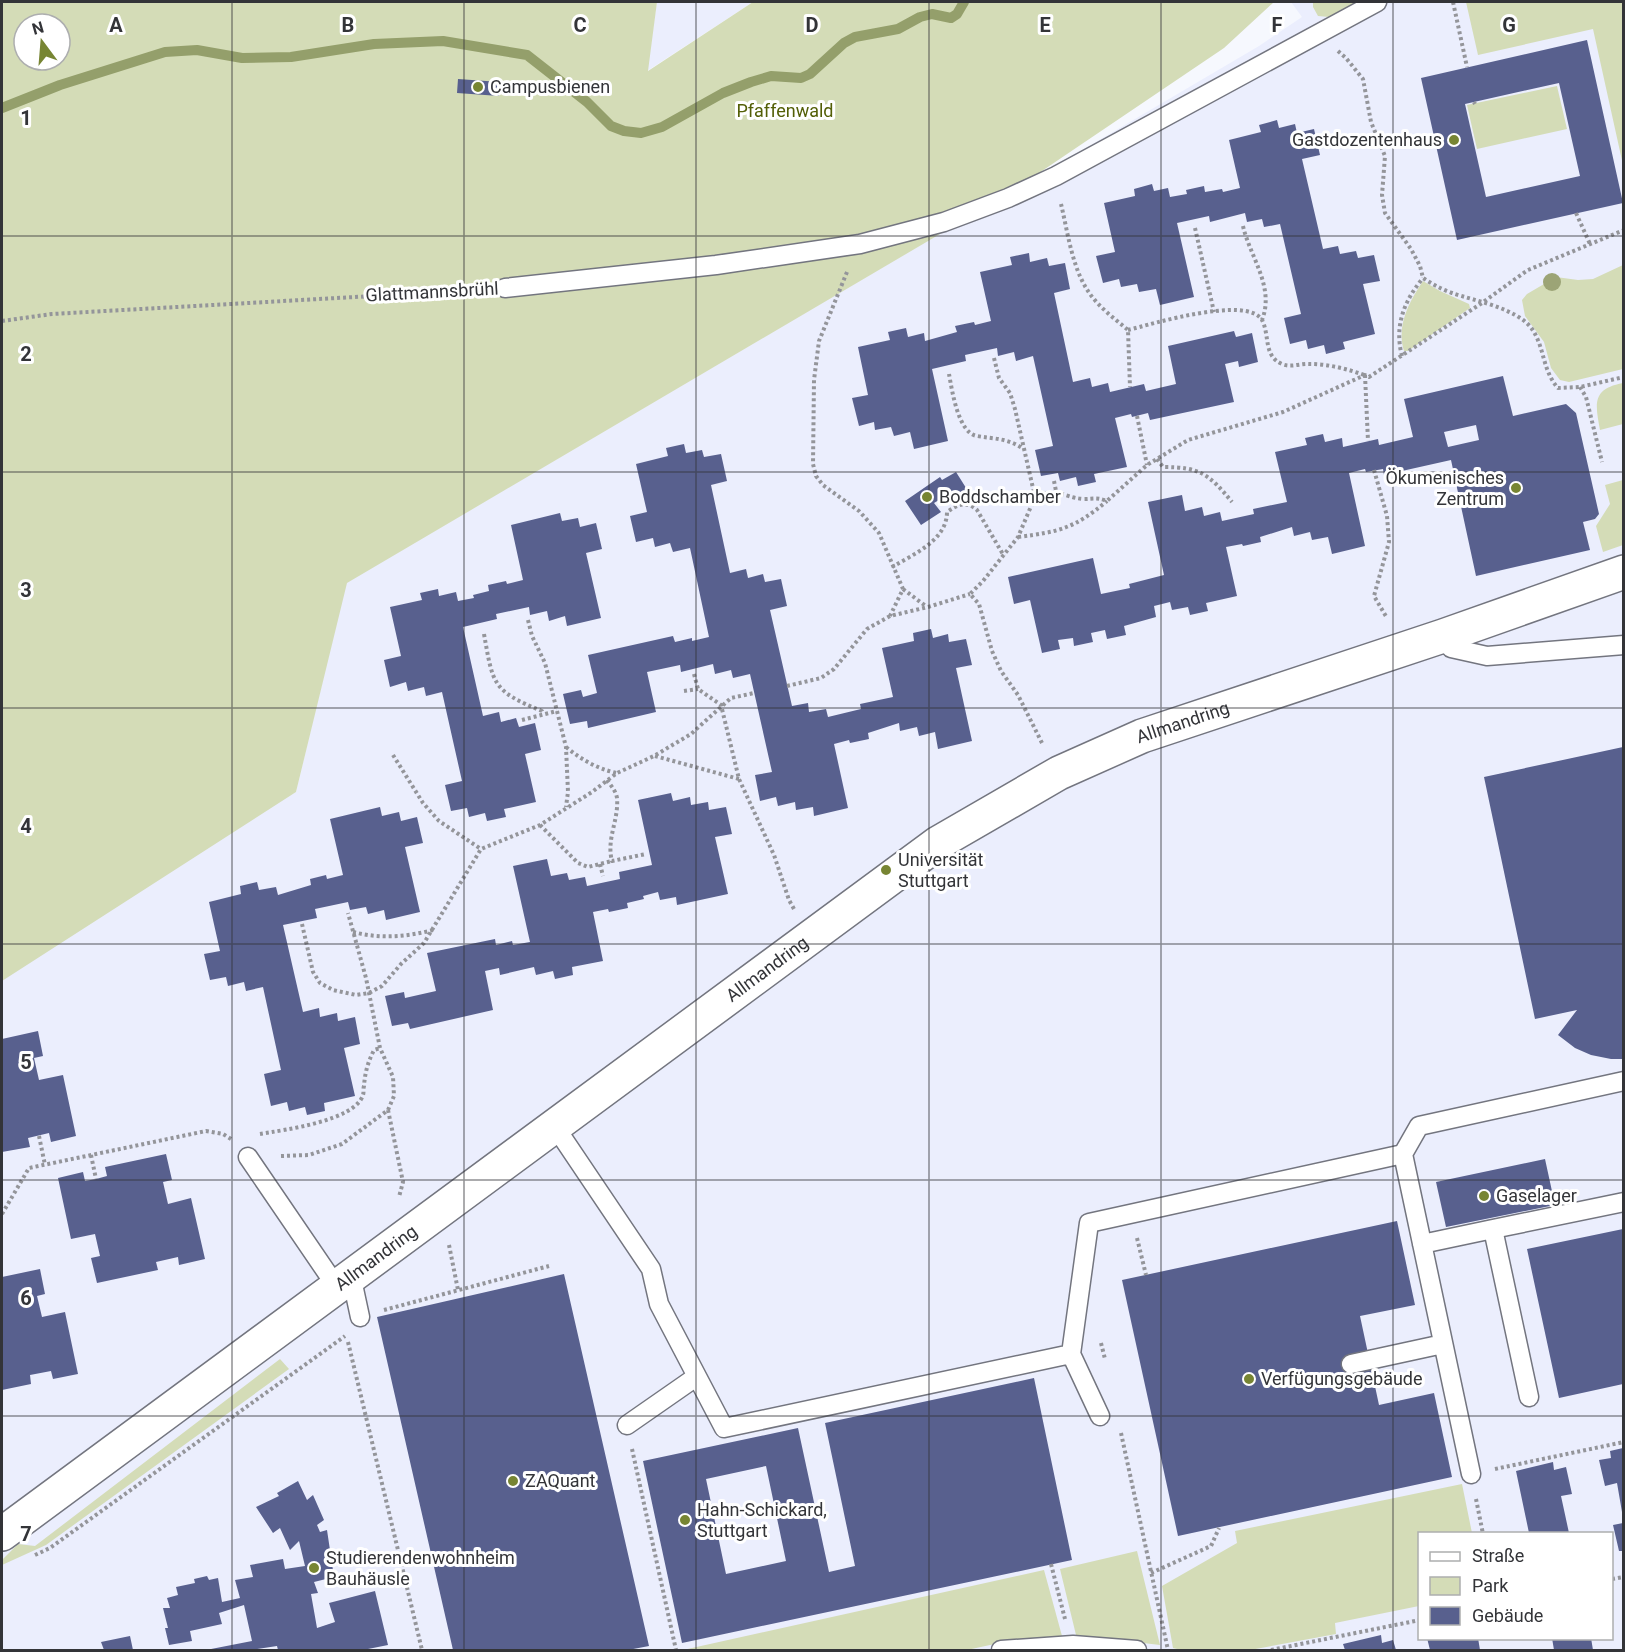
<svg xmlns="http://www.w3.org/2000/svg" width="1625" height="1652" viewBox="0 0 1625 1652" font-family="Roboto,sans-serif">
<style>
.built{fill:#ebeefd;fill-rule:evenodd}
.green{fill:#d4dcb7;fill-rule:evenodd}
.lines{fill:none;stroke-linecap:round;stroke-linejoin:round}
.stream{stroke:#949f6b;stroke-width:10}
.building{fill:#58608e;fill-rule:evenodd}
.service-casing{stroke:#73757f;stroke-width:21}
.minor-casing{stroke:#73757f;stroke-width:36}
.path{stroke:#94959a;stroke-width:4;stroke-dasharray:3 3;stroke-linecap:butt}
.service{stroke:#fff;stroke-width:18}
.minor{stroke:#fff;stroke-width:33}
.tree{fill:#9ca476}
.grid{fill:none;stroke:#333438;stroke-width:1.5;stroke-opacity:0.55}
.poi-dot{fill:#778533;stroke:#fff;stroke-width:2}
.labels{text-anchor:middle;stroke-width:6;stroke-linejoin:round;paint-order:stroke}
.poi-label{font-size:18px;fill:#333438;stroke:#fff;text-anchor:start}
.park-label{font-size:18px;fill:#535f07;stroke:#fff}
.street-label{font-size:18px;fill:#333438;stroke:#fff}
.grid-label{font-size:20px;text-anchor:middle;font-weight:bold;fill:#333438;stroke:#fff;stroke-width:6;stroke-linejoin:round;paint-order:stroke}
</style>
<rect width="100%" height="100%" fill="#f6f8fe"/>
<!-- built -->
<path class="built" d="M657 2H753L647 71Z
M1291 2H1623V1650H2V949L296 792 346 583 1259 46 1302 17ZM1420 1534H1612V1638H1420Z"/>
<!-- green -->
<path class="green" d="M2 2H657L648 71 753 2H1274L1224 48 1008 194 347 583 296 792 2 981ZM24 24H60V60H24Z
M1313 2H1359L1329 17 1318 16 1313 7Z
M1466 2H1623V165L1593 29 1478 55Z
M1557 86 1567 129 1477 149 1467 105Z
M1623 265V369L1569 382 1560 380 1551 368 1544 342 1525 316 1522 300 1527 294 1556 277 1578 280 1593 279Z
M1423 281 1440 291 1469 304 1470 308 1408 351H1404C1396 326 1409 302 1423 281Z
M1623 383V424L1600 430C1595 403 1592 389 1623 383Z
M1623 480V545L1603 552 1596 526 1610 504 1605 485Z
M280 1359 289 1369 46 1545 2 1565V1560L18 1544 35 1546Z
M1462 1484 1472 1533 1420 1534 1419 1606 1335 1623 1336 1634 1250 1650H1181L1173 1648 1162 1586 1237 1543 1235 1531Z
M1137 1551 1160 1645 1076 1635 1060 1569Z
M1044 1570 1062 1636 990 1645 967 1650H683Z"/>
<g class="lines">
<!-- stream -->
<path class="stream" d="M2 108 60 85 165 52 197 50 242 58 291 57 374 44 443 41 527 55 587 102 611 126 624 131 641 133 662 127 723 93 751 82 771 76 801 78 810 74 844 43 855 37 898 29 920 17 932 14 951 18 957 14 964 2"/>
</g>
<!-- building -->
<path class="building" d="M1587 40 1623 203 1457 240 1421 78ZM1559 83 1580 176 1486 197 1465 104Z
M458 79 500 82 499 96 457 93Z
M1277 120 1279 128 1295 124 1297 133 1314 129 1320 155 1302 159 1323 249 1338 246 1340 254 1356 251 1358 258 1374 255 1380 281 1363 284 1375 334 1343 342 1345 349 1326 354 1324 345 1308 349 1306 340 1290 344 1284 318 1301 314 1280 224 1264 227 1262 219 1247 222 1245 213 1210 222 1209 216 1177 223 1194 297 1160 305 1156 289 1139 292 1137 284 1121 287 1119 279 1103 283 1096 256 1115 252 1104 203 1135 196 1134 189 1152 184 1154 191 1168 188 1170 197 1187 194 1186 190 1204 186 1205 192 1222 189 1223 192 1240 188 1229 140 1261 132 1259 125Z
M1029 253 1030 262 1047 258 1049 266 1065 263 1070 289 1054 293 1073 382 1090 378 1092 387 1108 383 1110 392 1144 384 1146 391 1176 384 1168 346 1234 331 1236 337 1252 333 1258 362 1239 367 1238 361 1225 364 1234 402 1150 420 1148 413 1132 417 1131 414 1115 418 1127 467 1094 474 1096 482 1078 486 1076 477 1060 481 1058 473 1041 476 1035 450 1053 446 1033 356 1016 361 1014 352 998 356 997 348 965 355 966 361 932 369 948 441 914 449 910 432 894 436 891 427 875 430 874 422 859 426 852 398 868 395 858 347 890 340 888 332 906 328 908 337 924 333 925 341 957 332 955 326 974 322 975 325 991 321 980 272 1012 265 1010 257Z
M1503 376 1513 416 1566 404 1576 413 1599 514 1595 519 1583 522 1590 550 1476 576 1451 460 1384 475 1383 469 1366 472 1365 469 1349 473 1365 546 1332 554 1328 537 1312 540 1310 532 1294 536 1292 527 1260 537 1261 542 1243 546 1242 544 1226 547 1237 596 1206 603 1208 611 1190 615 1188 607 1172 610 1170 602 1154 606 1156 617 1124 626 1126 635 1107 639 1105 630 1091 633 1093 642 1074 646 1073 638 1058 640 1060 649 1042 653 1030 600 1014 604 1008 577 1093 558 1101 594 1130 588 1129 584 1164 575 1148 502 1182 495 1185 511 1202 507 1204 516 1220 512 1222 521 1254 514 1253 509 1287 502 1275 452 1307 445 1305 438 1323 434 1325 442 1342 438 1343 447 1378 439 1379 445 1413 437 1404 399ZM1476 425 1479 440 1448 447 1444 432Z
M684 444 686 453 702 450 704 457 721 454 727 481 711 485 730 573 746 569 748 578 763 574 765 582 781 579 787 606 770 610 792 706 808 703 809 712 826 709 828 717 861 709 860 704 893 697 882 648 914 641 913 633 931 629 933 638 948 634 949 642 966 639 972 665 956 668 972 741 938 749 935 732 919 736 917 727 900 731 899 723 868 733 869 739 850 743 849 740 834 744 848 808 814 816 813 807 796 810 795 802 778 806 776 797 760 801 755 775 772 772 750 674 733 678 731 670 715 674 713 664 681 672 680 665 647 672 656 712 588 728 587 721 570 724 563 694 581 690 583 697 597 693 588 655 673 636 675 642 692 638V641L709 637 690 548 673 552 670 543 655 547 653 538 636 542 630 516 647 512 636 464 668 456 666 448Z
M956 472 968 491 954 500 949 494 934 503 941 512 921 525 905 501 940 477 942 480Z
M560 513 562 521 578 518 580 527 596 523 602 549 586 553 601 618 567 626 565 616 549 621 547 611 530 615 529 607 496 614 497 619 463 627 483 716 499 712 501 722 516 718 519 727 535 723 541 750 525 754 536 802 504 809 506 817 487 821 485 813 469 817 467 808 451 811 445 785 462 781 442 692 426 696 424 687 408 691 406 682 390 687 384 660 401 656 390 607 422 600 420 593 438 589 439 596 456 592 458 601 474 598 473 595 489 591 488 585 506 581 507 584 523 580 511 525Z
M1623 747V1059H1611L1591 1055 1575 1048 1558 1035 1577 1010 1535 1019 1484 777Z
M671 793 673 801 690 797 691 805 708 802 709 810 726 807 732 834 715 837 728 894 677 905 676 897 660 900 658 892 643 896 644 899 627 903 628 908 609 912 608 909 593 912 603 961 572 967 573 975 555 979 553 971 536 975 534 967 500 975 499 968 485 971 493 1010 410 1029 408 1023 392 1026 385 996 404 992 405 998 436 991 427 953 495 939 496 945 512 941 513 945 530 942 513 866 547 859 551 876 567 873 569 880 585 877 587 886 620 879 619 872 652 865 638 800Z
M380 807 382 816 399 812 401 821 417 817 423 843 405 847 420 912 386 920 384 910 368 914 366 907 350 910 348 902 315 909 317 918 283 925 303 1012 319 1008 320 1017 337 1013 338 1021 355 1017 360 1044 344 1048 355 1096 324 1103 325 1111 307 1115 305 1107 289 1111 287 1102 271 1106 264 1074 281 1070 263 987 246 991 244 982 228 986 226 977 210 980 204 954 220 951 209 902 241 894 240 886 257 882 259 890 276 887 278 895 311 885 310 879 326 875 327 879 343 875 330 819Z
M38 1031 43 1056 34 1058 39 1080 63 1075 76 1136 51 1142 49 1133 28 1138 30 1147 2 1152V1039Z
M166 1154 172 1180 163 1182 168 1204 191 1198 205 1259 179 1265 178 1257 156 1262 158 1270 97 1283 91 1258 100 1256 95 1234 71 1239 58 1178 83 1172 85 1181 96 1179 107 1176 105 1167Z
M1545 1159 1555 1205 1446 1227 1436 1182Z
M1397 1221 1415 1305 1360 1316 1379 1405 1434 1393 1452 1477 1178 1536 1122 1280Z
M1623 1229V1384L1559 1398 1527 1249Z
M40 1269 45 1294 37 1296 42 1317 65 1312 78 1374 53 1379 51 1371 30 1375 31 1384 2 1390V1277Z
M564 1274 649 1646 628 1650H453L377 1317Z
M1034 1378 1072 1560 682 1643 643 1461 798 1428 829 1572 855 1566 825 1423ZM766 1466 786 1561 726 1574 706 1479Z
M1623 1448V1512H1622L1617 1483 1605 1486 1599 1460 1611 1458 1610 1451Z
M1553 1462 1554 1470 1566 1467 1572 1494 1561 1496 1569 1533H1529L1516 1471Z
M298 1481 307 1500 313 1495 324 1520 317 1525 320 1532 327 1530 334 1577 314 1582 318 1593 311 1594 317 1628 335 1622 329 1603 375 1591 388 1645 363 1650H278L277 1646 251 1650H206L252 1641 244 1605 219 1613 222 1624 190 1631 192 1641 169 1645 165 1628H168L163 1608H170L167 1598 178 1595 176 1587 195 1583 194 1579 207 1576 209 1580 218 1578 222 1602 240 1598 235 1580 253 1577 250 1565 283 1559 285 1569 305 1566 299 1541 290 1550 280 1528 273 1533 256 1507 279 1496 277 1493Z
M1623 1523V1551H1619L1613 1525Z
M1381 1635 1382 1643 1393 1640 1396 1650H1345L1343 1644Z
M130 1636 133 1650H104L101 1642Z
M1427 1638H1478L1480 1650H1430Z
M1552 1638H1591L1593 1650H1554Z"/>
<g class="lines">
<!-- service casing -->
<g class="service-casing">
<path id="service" d="M505 288 716 265 860 244 944 222 1008 198 1056 176 1377 2
M1443 636 1451 648 1487 656 1624 645
M554 1125 651 1269 659 1304 724 1428 1071 1354 1089 1223 1403 1154 1419 1126 1624 1081
M1403 1154 1471 1474
M248 1157 336 1286
M1493 1229 1624 1202
M1422 1244 1493 1229 1529 1397
M351 1275 360 1317
M1071 1354 1100 1416
M1351 1364 1443 1344
M627 1425 696 1377
M1001 1650 1073 1645 1137 1650"/>
</g>
<!-- minor casing -->
<g class="minor-casing">
<g id="minor">
<path id="s1" d="M2 1534 938 843 1059 773 1142 736 1443 636 1624 572"/>
</g>
</g>
<!-- path -->
<path class="path" d="M1453 2 1467 67
M1338 51 1346 58 1363 79 1371 122 1385 156 1382 195 1385 213 1411 249 1420 266 1423 278C1432 284 1441 289 1452 293 1475 301 1517 308 1532 329 1545 348 1542 370 1558 388L1580 387 1624 377
M1474 102 1475 104
M1061 204C1068 233 1072 269 1090 294 1100 308 1115 319 1128 330L1130 387
M1576 213 1590 244
M1243 226C1250 257 1275 287 1262 320
M1195 228 1214 312
M847 272 819 341 814 380 813 464 816 476 823 485 859 511 879 533 903 589 890 616
M2 321 52 314 480 290
M1128 330C1152 324 1247 295 1262 320 1270 335 1263 356 1282 364 1291 368 1301 363 1310 364 1328 364 1348 369 1364 375
M1402 356C1394 326 1404 301 1423 278
M994 358 999 378 1010 393 1015 409 1035 497
M949 374C952 390 958 433 977 436 994 439 1007 438 1022 448
M1365 375 1368 441
M1580 387 1586 397 1602 462
M1137 416 1147 465
M1157 459 1163 467C1200 467 1209 474 1232 502
M1374 470 1387 516 1389 542 1374 596 1387 618
M1054 481 1056 491
M1018 537C1059 532 1075 528 1107 501
M892 567C914 554 947 540 947 512 957 505 966 500 977 510L1004 556
M903 589 927 607
M528 620 532 636 545 663 566 747 568 792 566 807
M484 634C493 684 492 691 542 711L543 714
M694 674 698 689 721 705 739 779 774 855 789 900 794 909
M787 686 821 678 834 669 867 629 890 616 928 607 970 594
M684 691 698 689
M522 720 557 711
M1042 743 1018 695 1001 671 992 651 979 604 970 594 983 581 1018 537 1035 497C1060 487 1061 497 1083 499 1094 499 1096 497 1107 501L1147 465 1188 440 1283 412 1365 375 1369 377 1482 303 1528 270 1624 230
M566 747C582 760 596 768 616 773
M393 755 423 803 439 821 481 849
M655 756 739 779
M607 780C611 786 616 791 617 798 619 820 606 839 612 861L646 854
M540 825 578 863 588 867 612 861
M600 864 603 876
M302 924 313 972 320 983 333 990 356 995 369 993 382 986 401 964 424 943 481 849 540 825 592 792 617 773 654 756 691 734 731 698 754 693
M353 932C380 939 406 937 433 930
M388 1110 403 1182 399 1197
M260 1134C283 1130 355 1121 363 1095 364 1092 363 1089 364 1086 365 1072 368 1062 374 1050L380 1048
M39 1136 45 1165
M91 1155 96 1179
M281 1156 309 1155 342 1144 388 1110 394 1096 393 1077 380 1048 366 978 348 913
M2 1214 29 1168 206 1131 223 1134 231 1139
M1137 1238 1146 1275
M449 1245 458 1290
M384 1310 549 1266
M348 1342 422 1650
M1101 1343 1105 1359
M1121 1433 1168 1650
M632 1449 676 1650
M1495 1469 1624 1442
M1476 1499 1483 1534
M35 1555 50 1548 345 1336
M1051 1564 1065 1619
M1151 1573 1211 1546 1219 1528
M1612 1579 1624 1577
M1271 1650 1420 1620"/>
<!-- service -->
<use href="#service" class="service"/>
<!-- minor -->
<use href="#minor" class="minor"/>
</g>
<!-- trees -->
<circle class="tree" cx="1552" cy="282" r="9"/>
<!-- grid -->
<path class="grid" d="M232 2V1650M464 2V1650M696 2V1650M929 2V1650M1161 2V1650M1393 2V1650M2 236H1624M2 472H1624M2 708H1624M2 944H1624M2 1180H1624M2 1416H1624"/>
<!-- markers -->
<g class="poi-dot">
<circle cx="478" cy="87" r="6"/>
<circle cx="1454" cy="140" r="6"/>
<circle cx="1516" cy="488" r="6"/>
<circle cx="927" cy="497" r="6"/>
<circle cx="886" cy="870" r="6"/>
<circle cx="1484" cy="1196" r="6"/>
<circle cx="1249" cy="1379" r="6"/>
<circle cx="513" cy="1481" r="6"/>
<circle cx="685" cy="1520" r="6"/>
<circle cx="314" cy="1568" r="6"/>
</g>
<g class="labels">
<!-- poi labels -->
<g class="poi-label">
<text x="490" y="93">Campusbienen</text>
<text x="1442" y="146" text-anchor="end">Gastdozentenhaus</text>
<text x="1504" y="484" text-anchor="end">Ökumenisches<tspan x="1504" dy="21">Zentrum</tspan></text>
<text x="939" y="503">Boddschamber</text>
<text x="898" y="866">Universität<tspan x="898" dy="21">Stuttgart</tspan></text>
<text x="1496" y="1202">Gaselager</text>
<text x="1261" y="1385">Verfügungsgebäude</text>
<text x="525" y="1487">ZAQuant</text>
<text x="697" y="1516">Hahn-Schickard,<tspan x="697" dy="21">Stuttgart</tspan></text>
<text x="326" y="1564">Studierendenwohnheim<tspan x="326" dy="21">Bauhäusle</tspan></text>
</g>
<!-- park labels -->
<g class="park-label">
<text x="785" y="117">Pfaffenwald</text>
</g>
<!-- street labels -->
<g class="street-label">
<text transform="translate(432 292) rotate(-3)" y="6">Glattmannsbrühl</text>
<text dy="6" stroke="none"><textPath href="#s1" startOffset="1437">Allmandring</textPath></text>
<text dy="6" stroke="none"><textPath href="#s1" startOffset="951">Allmandring</textPath></text>
<text dy="6" stroke="none"><textPath href="#s1" startOffset="465">Allmandring</textPath></text>
</g>
</g>
<g class="grid-label">
<text x="116" y="32">A</text>
<text x="348" y="32">B</text>
<text x="580" y="32">C</text>
<text x="812" y="32">D</text>
<text x="1045" y="32">E</text>
<text x="1277" y="32">F</text>
<text x="1509" y="32">G</text>
<text x="26" y="125">1</text>
<text x="26" y="361">2</text>
<text x="26" y="597">3</text>
<text x="26" y="833">4</text>
<text x="26" y="1069">5</text>
<text x="26" y="1305">6</text>
<text x="26" y="1541">7</text>
</g>
<!-- border -->
<rect width="1625" height="1652" fill="none" stroke="#333438" stroke-width="6"/>
<!-- legend -->
<rect x="1418" y="1532" width="195" height="108" fill="#ffffff" stroke="#adaeaf" stroke-width="1.5"/>
<rect x="1430" y="1552" width="30" height="9" fill="#ffffff" stroke="#adaeaf" stroke-width="1.5"/>
<text x="1472" y="1562" font-size="18" fill="#333438">Straße</text>
<rect x="1430" y="1577" width="30" height="18" fill="#d4dcb7" stroke="#adaeaf" stroke-width="1.5"/>
<text x="1472" y="1592" font-size="18" fill="#333438">Park</text>
<rect x="1430" y="1607" width="30" height="18" fill="#58608e" stroke="#adaeaf" stroke-width="1.5"/>
<text x="1472" y="1622" font-size="18" fill="#333438">Gebäude</text>
<!-- north arrow -->
<g transform="translate(42 42) rotate(344)"><circle r="28" fill="#ffffff" stroke="#adaeaf" stroke-width="1.5"/>
<path d="M0-4.5L10 22L0 15L-10 22Z" fill="#778533"/>
<text y="-9" font-size="16" font-weight="bold" text-anchor="middle" fill="#333438">N</text>
</g>
</svg>
